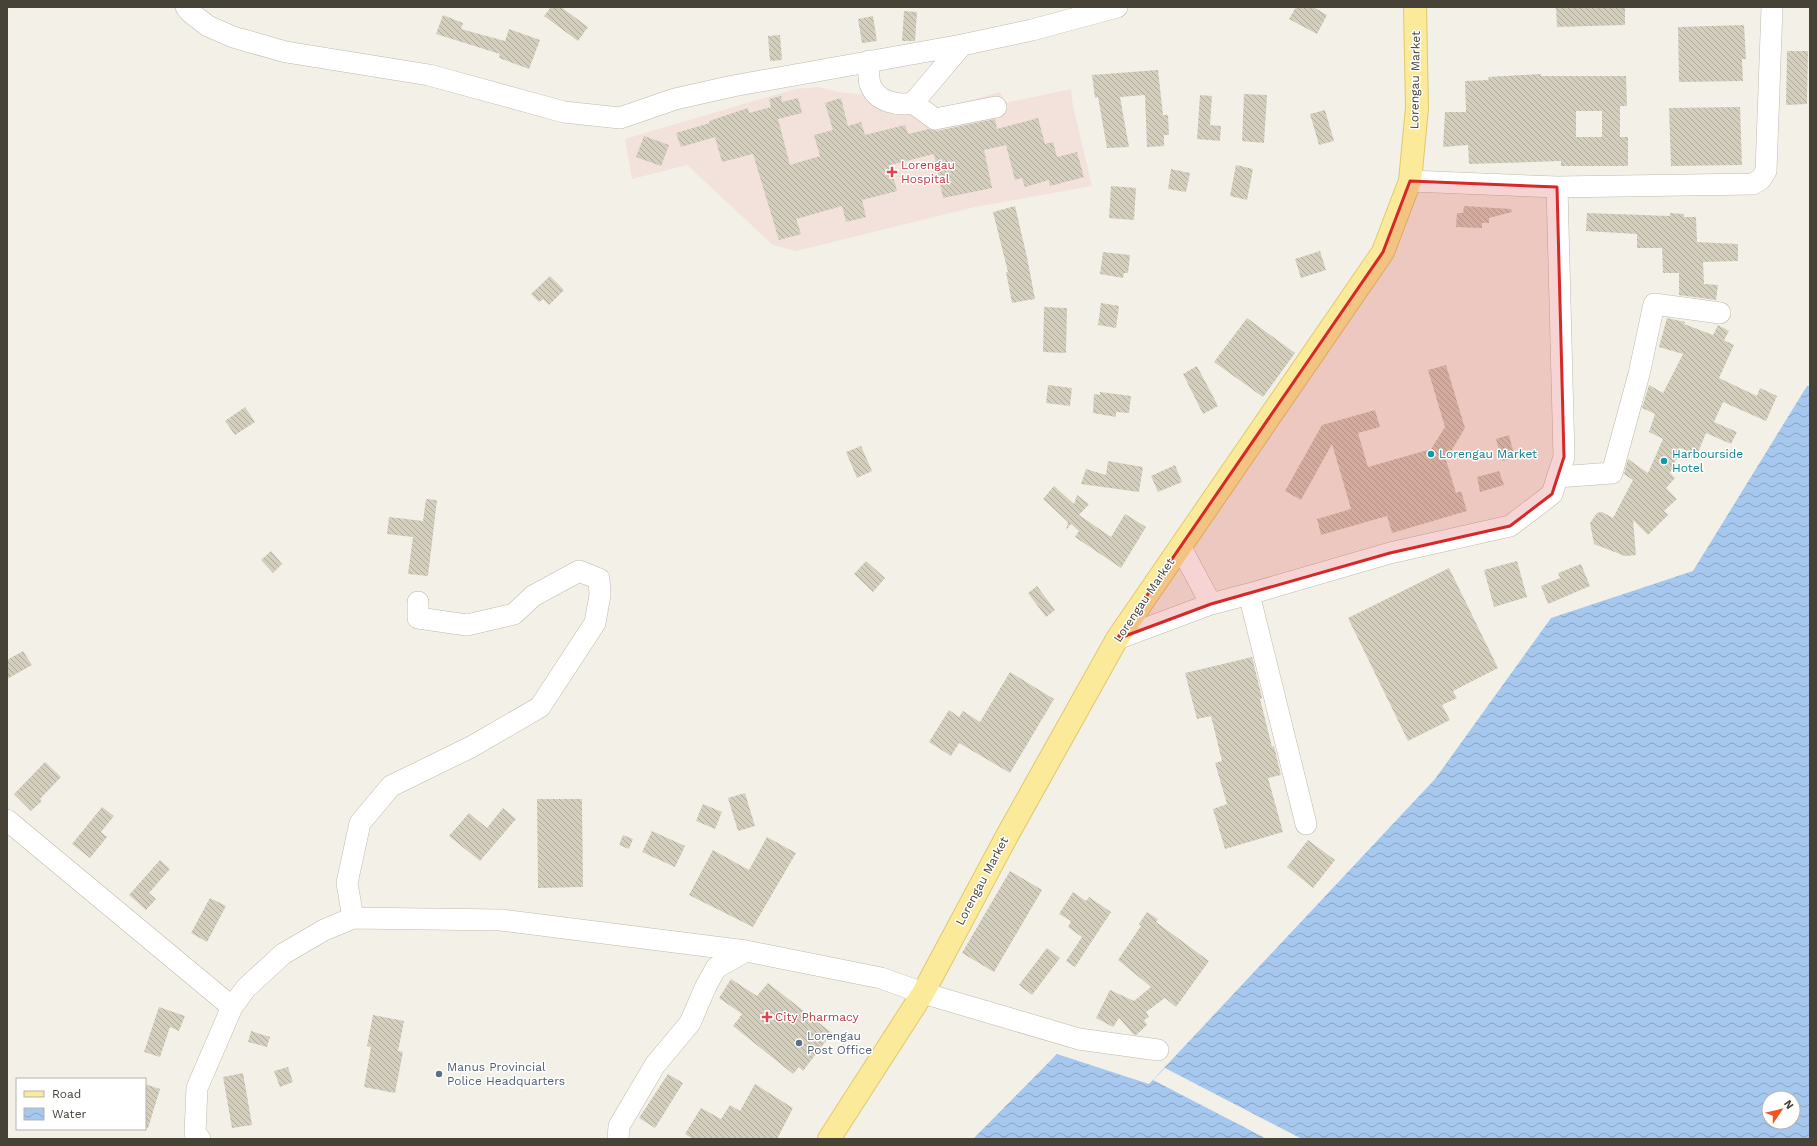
<svg xmlns="http://www.w3.org/2000/svg" width="1817" height="1146" viewBox="0 0 1817 1146" font-family="'Work Sans',sans-serif">
<style>
.medical{fill:#f3e1db}
.water{fill:url(#water-waves);fill-rule:evenodd}
.pier{fill:#f3f1e7}
.building{fill:url(#building-back-hatch);fill-rule:evenodd}
.lines{fill:none;stroke-linecap:round;stroke-linejoin:round}
.minor-casing{stroke:#beb9aa;stroke-width:22}
.major-casing{stroke:#dfc969;stroke-width:24}
.minor{stroke:#fff;stroke-width:21}
.major{stroke:#fbea99;stroke-width:22}
.marked{fill:#d62828;fill-opacity:0.2;stroke:#d62828;stroke-width:3;stroke-linejoin:round}
.health-dot{fill:#e0444e;stroke:#fff;stroke-width:1.5}
.culture-dot{fill:#0f9aa8;stroke:#fff;stroke-width:1.5}
.service-dot{fill:#5c6f8a;stroke:#fff;stroke-width:1.5}
.labels{text-anchor:middle;stroke-width:3;stroke-linejoin:round;paint-order:stroke}
.street-label{font-size:12px;fill:#464236;stroke:#fff}
.health-label{font-size:12px;fill:#be3a42;stroke:#fff;text-anchor:start}
.culture-label{font-size:12px;fill:#0d838f;stroke:#fff;text-anchor:start}
.service-label{font-size:12px;fill:#4e5e75;stroke:#fff;text-anchor:start}
</style>
<defs>
<pattern id="water-waves" width="16" height="10" patternUnits="userSpaceOnUse"><rect width="16" height="10" fill="#a6c8ee"/><path d="M0 5q4-4 8 0t8 0" fill="none" stroke="#89a4c2"/></pattern>
<pattern id="building-back-hatch" width="6" height="6" patternUnits="userSpaceOnUse"><rect width="6" height="6" fill="#d4cebd"/><path d="M-1 5l2 2M0 0l6 6M5-1l2 2" fill="none" stroke="#aea99a"/></pattern>
</defs>
<rect width="100%" height="100%" fill="#f3f1e7"/>
<!-- medical -->
<path class="medical" d="M818 87 838 92 895 98 942 108 1000 92 1005 103 1071 89 1073 106 1092 186 975 207 796 251 773 245 687 165 632 179 625 139 795 89Z"/>
<!-- water -->
<path class="water" d="M1807 386H1810V1139H973L1057 1054 1149 1084 1435 779 1551 618 1693 571ZM1769 1098H1793V1122H1769Z"/>
<!-- pier -->
<path class="pier" d="M1165 1068 1302 1139H1267L1153 1080Z"/>
<!-- building -->
<path class="building" d="M551 7H561L588 27 578 41 544 16Z
M1296 7H1313L1327 15 1317 34 1289 19Z
M1556 7H1625V25L1557 27Z
M904 11 917 12 915 41H902Z
M443 15 463 23 461 29 505 41 509 29 540 40 529 69 499 58 500 54 436 34Z
M873 16 877 41 862 43 858 19Z
M1744 25 1746 59H1742L1743 81 1679 82 1678 27Z
M780 35 782 60 770 61 768 36Z
M1787 51H1808L1807 104 1786 105Z
M1158 70 1163 115H1168L1169 135H1164V146L1147 147 1145 95 1120 97 1129 147 1107 148 1098 97 1095 98 1092 75Z
M1541 74V76H1626L1627 106H1620V137H1628V166H1561V161L1469 164 1468 145 1443 147 1445 112H1466L1465 81 1489 80 1488 77ZM1576 111H1602V137H1576Z
M1244 94 1267 95 1264 143 1242 141Z
M1200 95 1212 96 1210 125 1221 126 1220 141 1197 139Z
M781 96 782 102 798 98 802 113 778 119 790 165 820 156 814 135 833 130 825 103 841 98 848 126 861 122 865 135 905 125 908 134 929 129 937 131 995 119 997 129 1038 118 1045 144 1053 142 1057 157 1077 152 1084 177 1050 186 1049 180 1025 187 1022 178 1015 180 1006 145 984 150 992 188 943 198 934 154 890 165 897 191 862 200 866 217 846 222 842 206 796 219 801 234 779 240 753 154 722 162 715 137 681 147 676 133 710 123 709 121 748 108 749 113 771 107 769 99Z
M1740 107 1742 165 1671 166 1669 108Z
M1325 110 1334 141 1319 145 1310 114Z
M644 136 669 145 661 166 636 157Z
M1236 165 1253 169 1247 200 1230 196Z
M1171 169 1190 173 1186 192 1168 189Z
M1111 186 1136 188 1134 220 1109 218Z
M1015 206 1027 257 1035 299 1012 303 1006 272H1008L993 212Z
M1464 206 1511 209 1512 212 1489 218V223H1482V228L1456 227 1457 213H1463Z
M1587 213 1670 216V213L1684 214V217H1696L1697 242 1738 244V261L1703 262 1704 284 1718 285 1716 300 1679 295V273H1663L1662 248H1637V234L1586 231Z
M1320 251 1326 270 1301 278 1295 259Z
M1103 252 1130 255 1128 273H1124L1123 278 1100 274Z
M550 276 564 290 549 305 543 299 539 302 531 294Z
M1101 303 1119 306 1116 328 1098 325Z
M1044 307 1067 308 1066 353 1043 352Z
M1247 318 1295 353 1263 397 1214 362Z
M1667 318 1685 322 1684 324 1713 335 1718 325 1729 331 1724 340 1734 345 1719 378 1757 396 1760 388 1777 396 1766 421 1723 402 1714 422 1737 432 1731 444 1706 433 1697 455 1681 448 1670 473 1675 478 1666 488 1677 499 1664 511 1668 515 1648 535 1633 520 1636 555 1625 556 1594 544 1590 523 1597 513 1602 512 1613 518 1633 480 1624 474 1628 459 1648 473 1663 439 1649 432 1655 414 1642 408 1649 385 1663 393 1683 354 1659 347Z
M1446 365 1465 428 1446 460 1456 493 1461 491 1467 511 1392 533 1387 516 1321 535 1317 519 1351 509 1332 444 1301 500 1285 491 1322 425 1375 410 1380 427 1358 433 1368 467 1431 449 1445 427 1428 370Z
M1197 366 1218 406 1203 414 1183 374Z
M1048 385 1072 388 1070 406 1046 403Z
M1100 392 1131 396 1129 413 1116 412V417L1093 413 1094 394 1100 395Z
M245 407 255 422 235 435 225 421Z
M1509 435 1515 458 1502 461 1496 439Z
M861 446 872 471 857 478 846 452Z
M1108 461 1143 467 1139 492 1081 484 1086 469 1106 475Z
M1175 465 1182 482 1158 492 1151 476Z
M1499 471 1504 485 1480 492 1477 477Z
M1054 486 1074 504 1077 495 1089 504 1079 515 1111 537 1125 514 1146 527 1121 568 1075 537 1079 531 1071 524 1066 530 1068 522 1043 499Z
M426 499 437 500 428 576 408 574 413 537 387 534 389 517 423 521Z
M271 551 282 564 273 573 261 560Z
M866 561 885 578 873 592 854 574Z
M1517 561 1527 597 1494 607 1484 570Z
M1581 564 1590 586 1548 604 1541 586 1560 578 1558 573Z
M1449 568 1498 668 1453 691 1457 698 1442 705 1450 720 1408 741 1348 618Z
M1037 586 1055 610 1046 617 1028 593Z
M23 651 32 665 7 679V660Z
M1252 657 1262 698 1260 699 1272 747 1274 746 1281 775 1268 778 1283 832 1225 849 1213 809 1227 804 1215 763 1222 761 1211 716 1197 719 1185 673Z
M1010 672 1054 699 1010 773 959 743 951 756 929 742 949 710 959 717 963 711 980 722Z
M45 762 61 777 40 799 42 801 31 811 14 794Z
M745 793 755 826 738 831 728 798Z
M537 799H582L583 887 538 888Z
M703 804 722 812 715 829 696 821Z
M102 807 114 816 101 832 107 837 90 858 72 844Z
M503 808 516 819 480 861 449 836 469 813 487 828Z
M652 831 685 846 675 867 642 852Z
M623 835 633 839 629 849 619 845Z
M767 837 796 853 753 927 689 895 713 850 749 870Z
M1308 840 1335 860 1313 888 1287 867Z
M160 860 170 869 149 893 156 899 146 910 129 895Z
M1010 871 1042 890 994 972 962 953Z
M1073 892 1086 901 1089 897 1111 912 1075 967 1066 961 1082 937 1068 927 1071 921 1059 914Z
M210 898 226 906 207 942 191 933Z
M1147 912 1158 919 1156 922 1209 961 1176 1007 1165 998 1146 1012 1149 1017 1144 1020 1147 1025 1136 1035 1133 1034 1119 1018 1113 1027 1096 1018 1110 990 1134 1001 1151 987 1118 960 1141 926 1139 924Z
M1047 948 1060 958 1032 995 1019 985Z
M731 979 757 996 768 983 832 1033 803 1071 799 1067 793 1074 733 1026 742 1014 719 998Z
M159 1007 185 1016 179 1031 170 1027 160 1057 144 1052Z
M373 1015 404 1021 398 1051 403 1052 395 1093 364 1087 371 1047 367 1046Z
M251 1031 270 1037 267 1047 248 1042Z
M288 1067 293 1082 280 1087 274 1071Z
M243 1073 252 1125 232 1128 223 1077Z
M668 1074 683 1083 655 1128 639 1118Z
M145 1084 160 1089 148 1128H145Z
M755 1084 793 1108 777 1139H693L685 1134 701 1108 721 1119 730 1105 740 1111Z"/>
<g class="lines">
<!-- minor casing -->
<g class="minor-casing">
<path id="minor" d="M186 7 191 13 208 26 233 37 286 52 429 75 564 112 620 118 675 99 733 86 962 45 1032 30 1117 7
M869 61C869 69 868 77 870 84 876 102 898 106 913 103L962 45
M913 103 935 119 996 107
M1410 181 1557 187 1753 184 1761 179 1766 171 1772 7
M1557 477 1612 473 1639 374 1654 304 1720 313
M1180 546 1211 604
M1249 594 1306 824
M1117 639 1211 604 1249 594 1390 553 1510 526 1552 494 1564 457 1557 187
M7 820 232 1007
M353 918 347 883 360 823 391 786 471 747 540 707 595 623 600 595 599 579 579 571 533 596 514 614 467 625 418 618V602
M200 1139 195 1133 197 1088 232 1007 246 988 283 954 324 930 353 918 501 920 746 951 881 978 923 993 1079 1039 1158 1050
M618 1139 619 1126 655 1065 690 1023 706 986 716 968 746 951"/>
</g>
<!-- major casing -->
<g class="major-casing">
<path id="major" d="M829 1139 923 993 1008 834 1117 639 1383 252 1410 181 1417 108 1415 7"/>
</g>
<!-- minor -->
<use href="#minor" class="minor"/>
<!-- major -->
<use href="#major" class="major"/>
</g>
<!-- marked area -->
<path class="marked" d="M1410 181 1557 187 1564 457 1552 494 1510 526 1390 553 1211 604 1117 639 1383 252Z"/>
<!-- markers -->
<g class="health-dot">
<path d="M890 166h4v4h4v4h-4v4h-4v-4h-4v-4h4z"/>
<path d="M765 1011h4v4h4v4h-4v4h-4v-4h-4v-4h4z"/>
</g>
<g class="culture-dot">
<circle cx="1431" cy="454" r="4"/>
<circle cx="1664" cy="461" r="4"/>
</g>
<g class="service-dot">
<circle cx="799" cy="1043" r="4"/>
<circle cx="439" cy="1074" r="4"/>
</g>
<g class="labels">
<!-- street labels -->
<g class="street-label">
<text transform="translate(1415 80) rotate(-89)" y="4">Lorengau Market</text>
<text transform="translate(1144 600) rotate(-56)" y="4">Lorengau Market</text>
<text transform="translate(982 881) rotate(-62)" y="4">Lorengau Market</text>
</g>
<!-- health labels -->
<g class="health-label">
<text x="901" y="169">Lorengau<tspan x="901" dy="14">Hospital</tspan></text>
<text x="775" y="1021">City Pharmacy</text>
</g>
<!-- culture labels -->
<g class="culture-label">
<text x="1439" y="458">Lorengau Market</text>
<text x="1672" y="458">Harbourside<tspan x="1672" dy="14">Hotel</tspan></text>
</g>
<!-- service labels -->
<g class="service-label">
<text x="807" y="1040">Lorengau<tspan x="807" dy="14">Post Office</tspan></text>
<text x="447" y="1071">Manus Provincial<tspan x="447" dy="14">Police Headquarters</tspan></text>
</g>
</g>
<!-- border -->
<rect width="1817" height="1146" fill="none" stroke="#464236" stroke-width="16"/>
<!-- legend -->
<rect x="16" y="1078" width="130" height="52" fill="#ffffff" stroke="#b5b3af"/>
<rect x="24" y="1091" width="20" height="6" fill="#fbea99" stroke="#b5b3af"/>
<text x="52" y="1098" font-size="12" fill="#464236">Road</text>
<rect x="24" y="1108" width="20" height="12" fill="url(#water-waves)" stroke="#b5b3af"/>
<text x="52" y="1118" font-size="12" fill="#464236">Water</text>
<!-- north arrow -->
<g transform="translate(1781 1110) rotate(55)"><circle r="19" fill="#ffffff" stroke="#b5b3af"/>
<path d="M0-3L7 15L0 10L-7 15Z" fill="#f2561f"/>
<text y="-6" font-size="11" font-weight="bold" text-anchor="middle" fill="#464236">N</text>
</g>
</svg>
